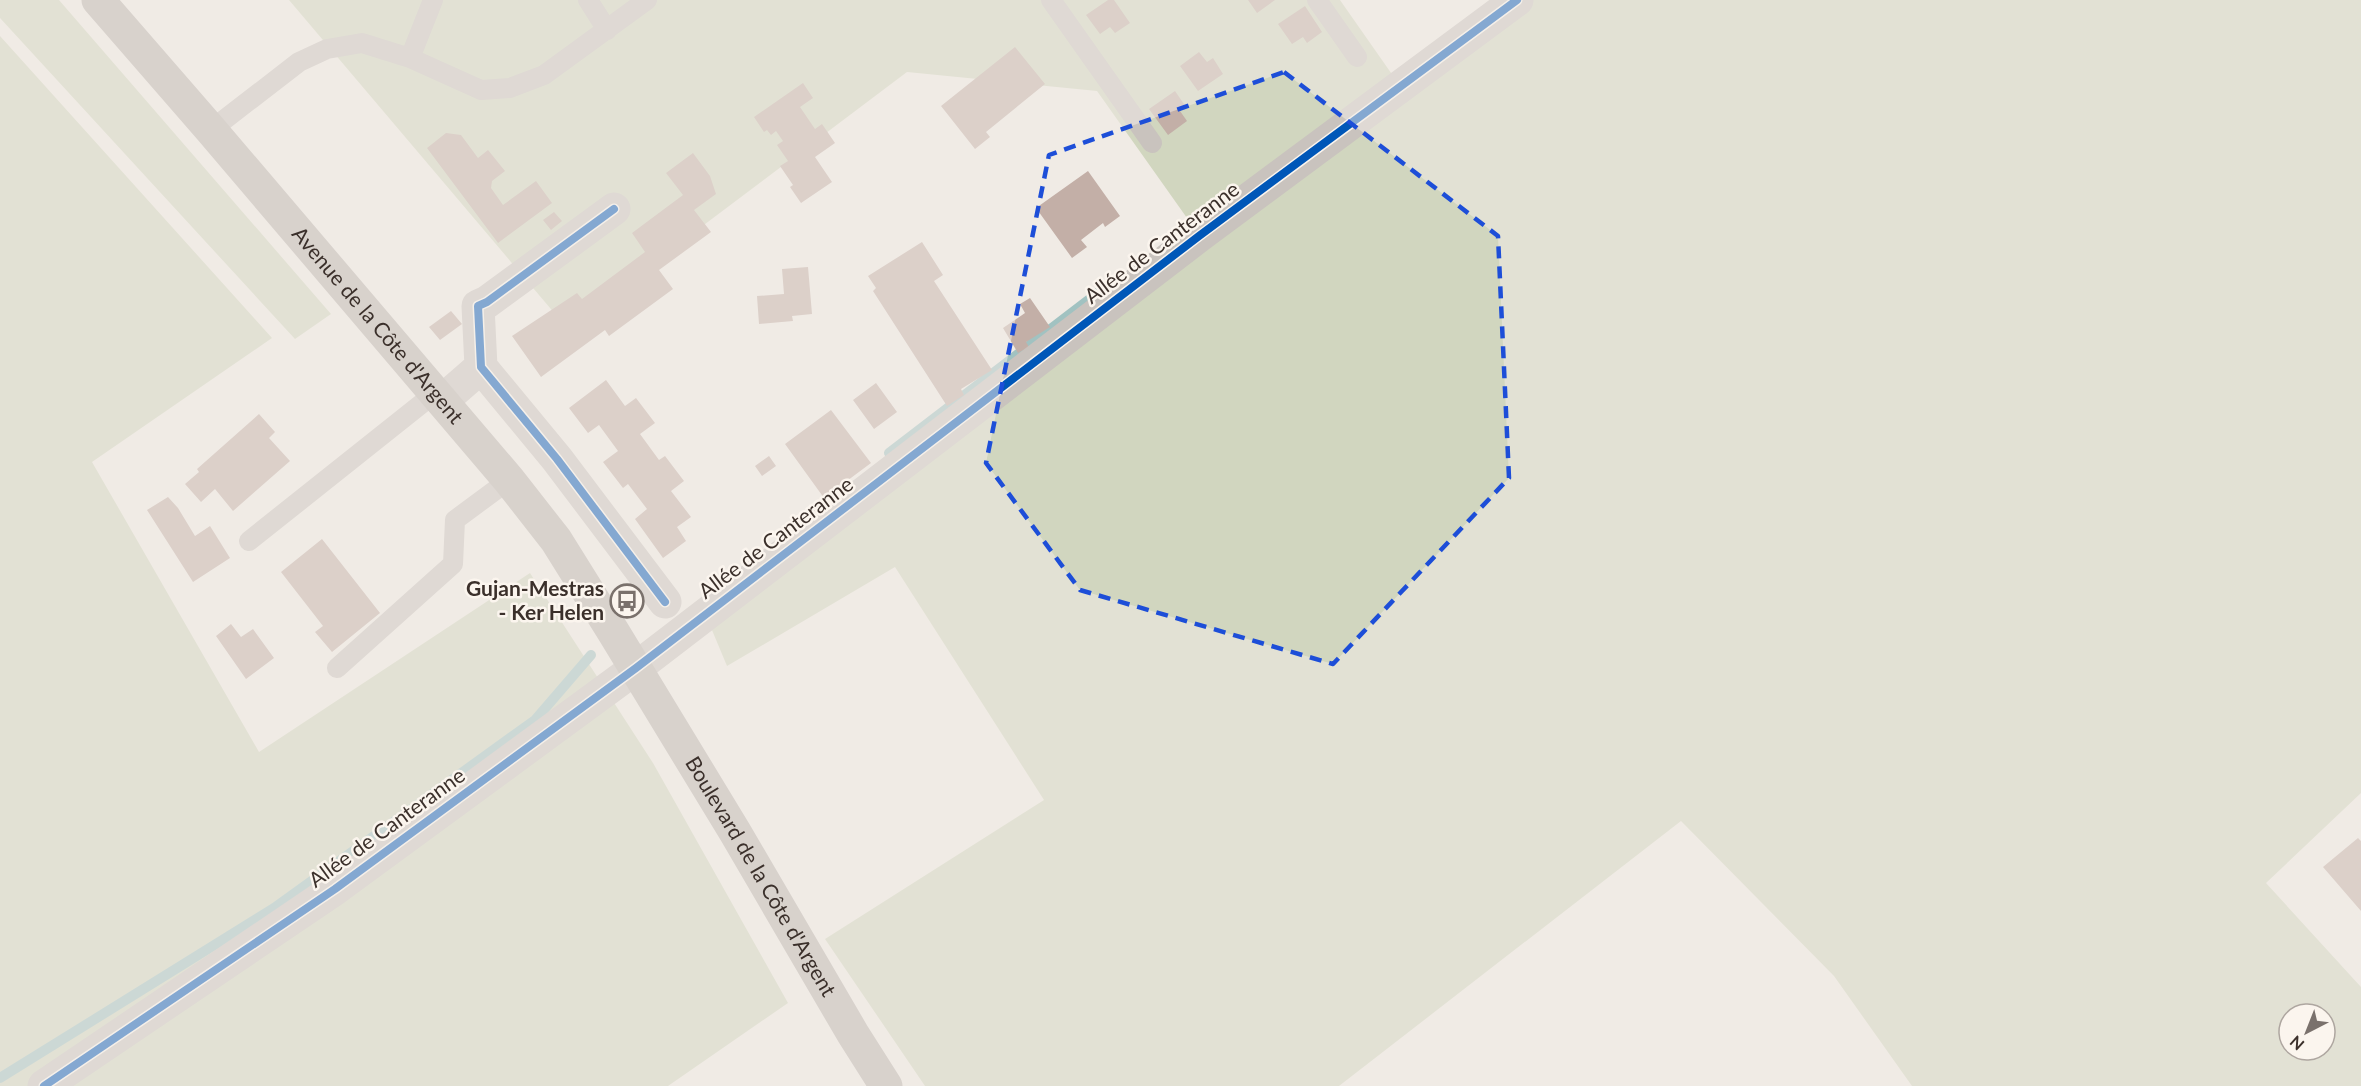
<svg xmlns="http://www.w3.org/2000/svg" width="2361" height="1086" viewBox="0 0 2361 1086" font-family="Lato,sans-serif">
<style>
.green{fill:#d1d6bf;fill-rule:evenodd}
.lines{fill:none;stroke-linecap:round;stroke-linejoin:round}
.stream{stroke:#a1c2c1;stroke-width:10}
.building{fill:#c3afa7}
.service{stroke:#c9c3be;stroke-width:20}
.minor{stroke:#c9c3be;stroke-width:33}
.secondary{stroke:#bab3ae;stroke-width:33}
.cycleway-casing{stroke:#fbf5ee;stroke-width:11}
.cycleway{stroke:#0057b8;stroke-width:8}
.marked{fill:none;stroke:#1d4ed8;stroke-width:4.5;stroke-dasharray:12 8;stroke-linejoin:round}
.labels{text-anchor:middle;stroke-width:5;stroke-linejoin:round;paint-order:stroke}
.street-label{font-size:21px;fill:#3b302b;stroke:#fbf5ee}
.poi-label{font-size:21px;font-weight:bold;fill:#3b302b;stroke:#fbf5ee;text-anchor:end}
</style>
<rect width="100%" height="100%" fill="#f0ebe5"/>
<!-- green -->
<path class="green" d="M0 0H59L331 314 295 339 0 18Z
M289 0H1340L1403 90 1520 0H2361V793L2266 883 2361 987V1086H1912L1834 976 1681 821 1339 1086H925L825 939 1044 800 895 567 727 666 709 623 1204 242 1097 91 907 72 567 328ZM2289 1014H2325V1050H2289Z
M0 36 272 338 92 462 259 752 530 573 653 763 788 1003 668 1086H0Z"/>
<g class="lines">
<!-- stream -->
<path class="stream" d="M889 453 1112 282
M0 1078 274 908 535 720 591 655"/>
</g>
<!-- building -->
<path class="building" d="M1108 0H1114L1130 23 1115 33 1110 27 1100 34 1086 15Z
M1248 0H1275L1257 13Z
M1305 6 1322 32 1307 43 1303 37 1292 44 1278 24Z
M1015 47 1045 84 986 132 990 137 975 149 941 106Z
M1199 52 1207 62 1213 58 1223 74 1198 91 1180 66Z
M803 83 813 98 800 107 815 129 822 124 835 143 815 157 832 182 801 203 790 187 793 185 780 166 788 161 777 145 783 141 776 131 771 135 767 130 764 132 754 117Z
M1175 91 1186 107 1180 111 1187 121 1168 135 1149 109Z
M446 133 461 135 478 158 488 150 505 171 492 181 491 188 503 205 536 181 552 203 498 243 427 148Z
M693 153 710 176 716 194 694 210 711 232 659 270 673 289 609 336 605 330 541 377 512 336 577 293 582 299 645 252 632 233 683 195 666 173Z
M1088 171 1120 216 1105 227 1103 223 1081 240 1087 247 1072 258 1036 208Z
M554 212 562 221 551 230 543 220Z
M922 242 943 275 934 281 992 370 961 389 964 395 947 406 873 291 876 288 868 276Z
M808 267 812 314 792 316 793 321 759 324 757 296 784 294 782 269Z
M1030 298 1050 327 1026 342 1029 347 1018 353 1003 328 1025 313 1020 304Z
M451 311 462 324 440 340 429 327Z
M606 380 625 406 636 398 655 423 640 434 659 460 665 456 684 481 671 491 691 517 677 527 686 541 663 558 635 519 647 509 628 484 623 488 603 462 618 451 599 425 588 433 569 408Z
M876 383 897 412 874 429 853 400Z
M831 410 871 463 824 498 785 444Z
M259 414 275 432 269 438 290 461 233 511 215 489 201 502 185 484 199 472 197 469Z
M769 456 776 466 762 476 755 466Z
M168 497 178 508 195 536 210 526 230 558 193 582 147 510Z
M322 539 380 613 332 652 315 632 323 626 281 572Z
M231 624 241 637 253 629 274 658 246 679 216 636Z
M2358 838 2361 841V911L2323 867Z"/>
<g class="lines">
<!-- service -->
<path class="service" d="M588 0 607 30
M1051 0 1152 143
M1317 0 1357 57
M410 58 433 0
M211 130 299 62 327 49 362 43 410 58 481 90 510 88 544 75 647 0
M249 541 435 393
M337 668 453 564 455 520 509 480"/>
<!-- minor -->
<path class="minor" d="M614 209 487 302 478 306 481 367 557 459 665 602
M442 401 481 367
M44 1086 335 889 636 668 1199 236 1517 0"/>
<!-- secondary -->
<path class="secondary" id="s1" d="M98 0 211 130 509 480 556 540 614 633 735 832 853 1034 886 1086"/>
<!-- cycleway casing -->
<g class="cycleway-casing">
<path id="cycleway" d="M614 209 487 302 478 306 481 367 557 459 665 602
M44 1086 335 889 636 668 1199 236 1517 0"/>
</g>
<!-- cycleway -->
<use href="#cycleway" class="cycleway"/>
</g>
<!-- marked area -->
<path d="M0 0H2361V1086H0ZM1284 72 1498 236 1509 478 1333 664 1080 590 986 463 1049 155Z" fill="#f0ebe5" fill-opacity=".55" fill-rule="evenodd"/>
<path class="marked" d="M1284 72 1498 236 1509 478 1333 664 1080 590 986 463 1049 155Z"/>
<!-- icons -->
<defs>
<g id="bus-ring" transform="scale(1.725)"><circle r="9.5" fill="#fbf5ee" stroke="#7a716c" stroke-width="1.5"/><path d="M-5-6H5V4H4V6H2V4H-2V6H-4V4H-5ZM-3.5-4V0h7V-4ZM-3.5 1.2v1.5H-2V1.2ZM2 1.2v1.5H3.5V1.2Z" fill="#7a716c"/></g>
</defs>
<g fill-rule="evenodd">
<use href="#bus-ring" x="627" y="601"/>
</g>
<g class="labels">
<!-- street labels -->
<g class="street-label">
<text transform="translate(1162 243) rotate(-37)" y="7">Allée de Canteranne</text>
<text dy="7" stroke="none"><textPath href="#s1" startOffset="429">Avenue de la Côte d'Argent</textPath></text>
<text transform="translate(776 538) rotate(-37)" y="7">Allée de Canteranne</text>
<text transform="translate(387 828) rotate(-36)" y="7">Allée de Canteranne</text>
<text dy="7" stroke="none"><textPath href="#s1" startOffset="1102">Boulevard de la Côte d'Argent</textPath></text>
</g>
<!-- poi labels -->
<g class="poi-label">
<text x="604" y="596">Gujan-Mestras<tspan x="604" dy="24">- Ker Helen</tspan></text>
</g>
</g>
<!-- north arrow -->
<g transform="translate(2307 1032) rotate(222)"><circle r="28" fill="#fbf5ee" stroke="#aea6a0" stroke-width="1.5"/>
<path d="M0-4.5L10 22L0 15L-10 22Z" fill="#7a716c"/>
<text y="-9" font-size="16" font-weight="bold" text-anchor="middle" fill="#3b302b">N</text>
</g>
</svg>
